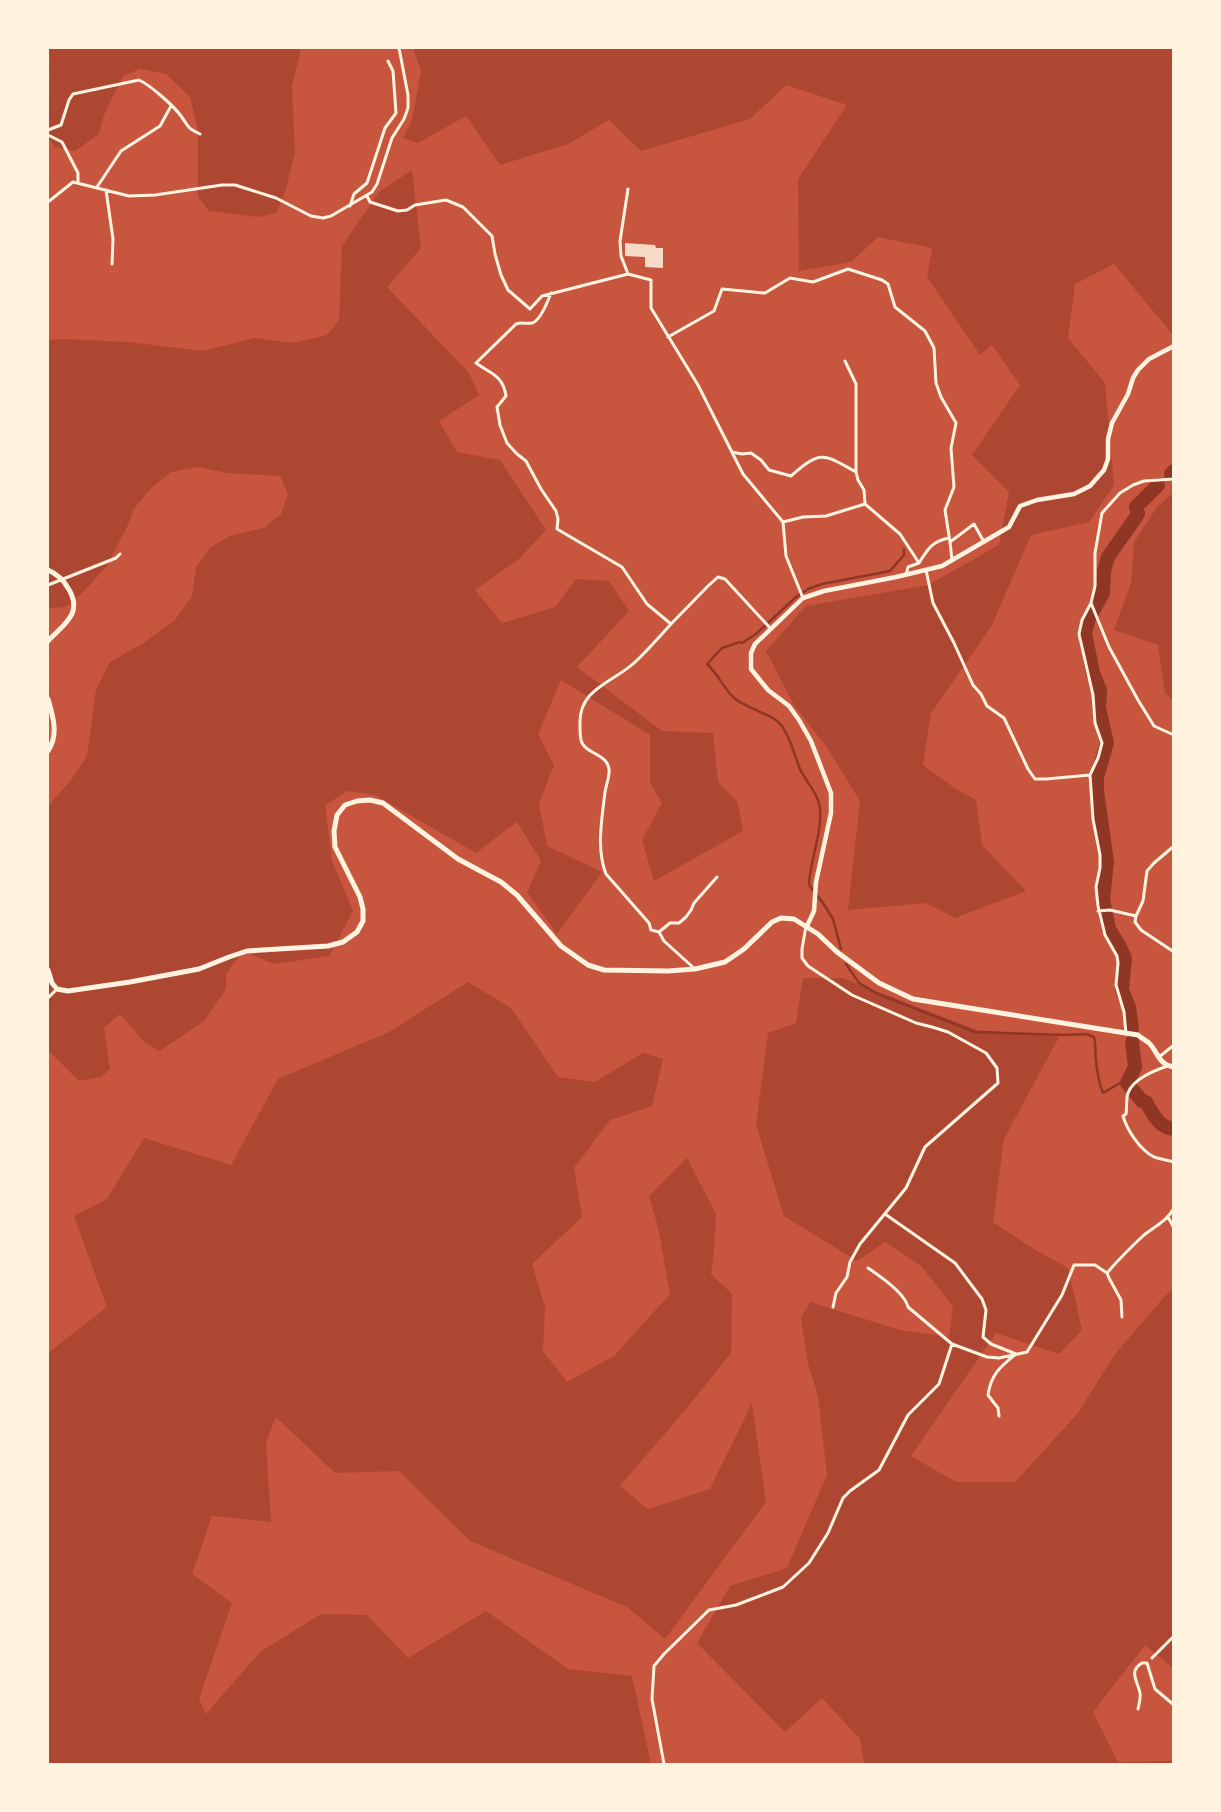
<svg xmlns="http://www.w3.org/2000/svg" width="1221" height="1812" viewBox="0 0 1221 1812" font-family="'Open Sans',sans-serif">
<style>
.green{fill:#ae4732}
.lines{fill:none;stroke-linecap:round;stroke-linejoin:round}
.stream{stroke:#8f3625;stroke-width:2.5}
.river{stroke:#8f3625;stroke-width:14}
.building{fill:#f7dbc8}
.minor{stroke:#fff3e0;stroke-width:3}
.tertiary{stroke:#fff3e0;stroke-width:4.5}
.secondary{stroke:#fff3e0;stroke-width:5}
</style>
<rect width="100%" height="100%" fill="#c8553d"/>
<!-- green -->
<path class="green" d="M48 48H301L292 87 295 152 286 189 276 213 259 217 209 211 198 197V131L190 97 166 74 140 69 123 76 104 115 99 134 75 151 54 147 48 135 50 60Z
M413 48H1173V335L1114 264 1075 284 1068 338 1105 383 1114 485 1089 522 1031 535 991 627 931 713 923 765 956 789 976 800 982 845 1026 891 955 918 926 903 848 910 860 801 828 749 794 705 766 651 806 606 928 585 999 545 1009 492 972 455 1020 385 992 345 980 355 927 277 932 248 878 237 851 262 799 271 798 179 847 105 786 85 750 119 641 151 609 120 568 144 500 165 466 116 418 143 403 138 412 120 421 71Z
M412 170 421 248 387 287 469 373 479 395 439 421 457 452 500 460 546 530 519 559 475 590 502 623 555 607 576 579 609 581 629 611 577 667 662 731 713 733 718 782 737 801 743 831 654 881 642 840 662 803 650 783V735L561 680 538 734 554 765 539 804 547 846 602 872 557 934 527 892 541 861 517 822 476 853 375 795 348 791 325 805 332 861 353 911 329 956 274 964 243 951 226 974V989L204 1021 160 1051 145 1043 120 1014 104 1028 110 1069 101 1077 79 1081 50 1052 48 1054V806L71 780 87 756 96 689 110 662 142 644 175 620 192 596 196 567 210 548 230 536 264 528 281 514 288 494 280 476 227 473 198 467 171 472 150 489 133 510 129 523 107 566 85 590 66 607 48 608V340L65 339 128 342 203 351 255 338 292 343 327 335 339 320 342 246 379 192Z
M1173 493V700L1165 693 1158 645 1114 630 1131 583 1134 542 1157 507Z
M803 978H842L977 1030 1059 1037 1004 1139 993 1222 1034 1249 1068 1268 1082 1330 1059 1354 996 1333 911 1456 956 1482H1015L1078 1413 1115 1354 1165 1296 1173 1290V1668L1145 1645 1093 1712 1118 1762 1173 1761V1764H864L860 1739 822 1698 785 1732 697 1643 730 1586 787 1568 827 1475 818 1396 808 1364 801 1318 810 1302 900 1330 949 1337 953 1306 921 1266 885 1242 857 1261 784 1216 756 1125 768 1033 796 1023Z
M468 982 511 1008 558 1077 595 1082 643 1053 663 1059 652 1106 610 1120 574 1168 582 1217 532 1264 545 1307 543 1351 567 1382 614 1356 670 1294 658 1227 649 1196 687 1158 716 1214 714 1250 711 1274 732 1294 731 1353 686 1409 620 1486 648 1509 710 1489 752 1403 766 1502 665 1639 627 1607 470 1541 399 1471 335 1473 276 1417 266 1442 271 1522 212 1516 192 1574 232 1603 199 1699 206 1714 260 1652 321 1614 367 1615 408 1658 486 1611 568 1669 632 1676 651 1764H48V1353L107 1307 74 1216 107 1199 144 1138 231 1165 278 1079 389 1032Z"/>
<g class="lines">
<!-- stream -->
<path class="stream" d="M841 949 833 919 823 903 809 885C810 859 822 835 820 809 819 794 806 782 800 769 794 755 789 731 777 721 764 711 745 708 733 697 723 687 718 674 707 664L722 648 740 642 742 643 756 634 796 597 808 589 822 584 890 571 904 555V549
M846 964 859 983 878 994 975 1032 1064 1035 1086 1034 1094 1037C1096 1045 1095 1053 1096 1061 1097 1071 1099 1083 1103 1093L1120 1083H1127"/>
<!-- river -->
<path class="river" d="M1171 474 1174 471
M1132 1029 1129 1007 1122 990 1125 958 1119 945 1109 929 1103 900 1107 862 1097 791V777L1107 743 1099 708 1100 690 1093 673 1085 633 1089 618 1103 593 1104 571 1108 557 1136 517 1138 513 1136 507 1158 485
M1132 1042 1135 1067 1127 1083 1142 1101 1146 1102C1153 1114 1158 1127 1174 1129"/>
</g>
<!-- building -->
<path class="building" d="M625 243 655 245 656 248H663V268L645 267V257L625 256Z"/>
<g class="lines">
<!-- minor -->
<path class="minor" d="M48 130 61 125 69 100 73 94 139 80C150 85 173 105 181 116 189 127 186 127 200 134
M48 135 62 142 78 173V182
M97 187 121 151 160 126 171 106
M106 190 113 239 112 264
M367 196 370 202 398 211 407 210 415 205 446 200 463 207 492 236 495 254 501 275 508 290 530 309 542 296 628 274 651 280V308L698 385 743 474 783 522 786 556 803 598
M48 202 73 182 129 196 155 195 222 185H235L276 198 311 216 323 218 331 216 372 192 377 184 392 138 404 119 408 108V95L399 48
M350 206 354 194 367 183 385 128 396 113 393 71 388 61
M628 274 621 256 620 241 628 189
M551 293C548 301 540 321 532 323 526 324 522 322 516 324L476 363C491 374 503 375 506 396L497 407 500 425 507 443 517 454 526 461 541 489 556 511 558 519 557 529 622 567 647 604 671 624 708 586 718 577 725 579 771 629
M668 337 714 311 722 289 765 293 790 278 813 282 848 269 882 280 888 284 895 307 925 331 934 348 936 383 941 397 956 423 951 448 954 487 945 510 950 542 974 524 984 542
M845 361 856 384V472L858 480 864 490 865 504 900 534 919 563 908 567 906 575
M732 452 742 454 751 453 761 460 769 470 791 476C822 449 823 454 856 472
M1174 479 1144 481 1133 485 1120 493 1102 513 1095 553V586L1091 603 1109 647 1138 700 1154 726 1174 735
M783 522 803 517 826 516 865 504
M950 542 952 560
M919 563C927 550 932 541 949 538
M926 570 933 603 954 643 973 685 981 694 987 706 1004 718 1028 769 1035 779H1046L1090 775
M48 585 116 558 120 554
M1091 603 1082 620 1079 634 1093 695 1095 723 1102 743 1098 758 1090 775 1093 819 1100 855V868L1096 887 1098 906 1105 935 1117 956 1118 963 1116 985 1124 1012 1126 1034
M671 624C659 637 647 651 634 663 612 683 578 689 580 725 580 730 580 736 581 740 584 754 607 753 609 769 610 776 606 785 605 792 602 818 596 849 606 874L649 923 651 930 659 932 664 941 695 969
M1174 846 1154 863 1147 871 1143 901 1136 916 1135 922 1141 930 1174 952
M1098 911 1110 910 1136 916
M806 926 802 949V958L808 966 852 995 916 1023 932 1027 948 1032 986 1053 997 1068 998 1083 925 1147 906 1188 860 1244 850 1262 847 1277 836 1293 833 1307
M659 932 670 923H679L686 917 691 910 694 903 717 877
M48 998 57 989
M1159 1057 1174 1045
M1168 1066C1155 1070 1133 1079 1128 1093 1126 1099 1127 1107 1126 1114L1123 1116C1127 1130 1140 1150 1154 1157 1160 1159 1167 1160 1174 1162
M885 1214 955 1263 982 1299 986 1310 983 1337 991 1344 1016 1354C1000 1367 991 1374 988 1395L998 1408 999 1416
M1168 1217 1174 1228
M868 1268C880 1276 905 1293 908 1307L952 1344 987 1357 999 1358 1027 1352 1062 1295 1074 1265H1095L1107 1273C1119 1259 1131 1247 1144 1235 1154 1227 1168 1220 1174 1208
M1107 1273 1109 1278 1121 1300 1122 1317
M1152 1658 1174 1636
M1138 1709C1139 1704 1141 1698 1140 1693 1138 1682 1128 1671 1142 1663H1147L1155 1689 1174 1705
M664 1764 652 1699 654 1666 664 1654 709 1610 736 1605 783 1587 809 1563 828 1533 843 1498 850 1491 879 1470 908 1415 939 1384 952 1344"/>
<!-- tertiary -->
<path class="tertiary" d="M807 926 814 911 816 882 831 813V793L811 741 799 720 789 706 768 690 751 669V653L755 644 803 598 824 591 896 577 942 566 1009 527 1020 506 1037 500 1074 494 1090 486 1104 470 1108 459V439L1112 423 1128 394 1133 378 1138 370 1149 359 1174 346"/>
<!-- secondary -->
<path class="secondary" d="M48 570C57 574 63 579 68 588 84 613 64 624 48 641
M48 699C53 717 59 734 48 751
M48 970 52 983 57 989 68 991 130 982 199 969 229 957 247 951 328 946 343 942 357 932 363 921V909L360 897 335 847 334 831 337 815 345 805 357 801 370 800 383 803 458 859 501 882 517 895 561 946 588 965 604 970 668 971 695 969 725 962 744 949 772 922 781 918 794 919 818 934 837 952 879 983 913 999 1138 1035C1141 1038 1145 1040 1148 1042 1158 1051 1158 1065 1174 1067"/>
</g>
<!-- border -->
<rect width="1221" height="1812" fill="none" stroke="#fff3e0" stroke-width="98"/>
</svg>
